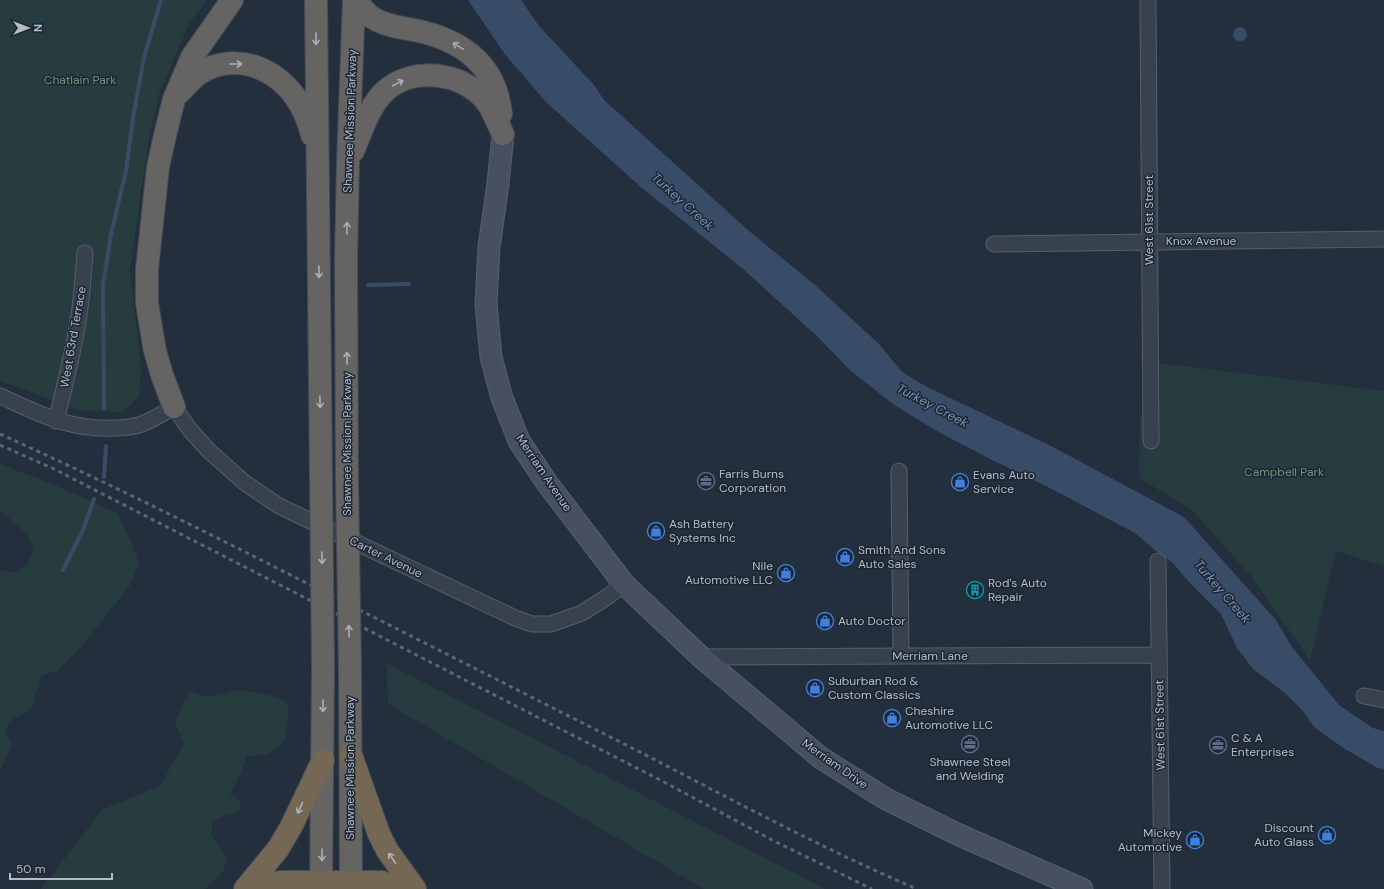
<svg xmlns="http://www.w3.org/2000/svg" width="1384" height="889" viewBox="0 0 1384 889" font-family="'DM Sans',sans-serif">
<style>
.green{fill:#263c3f}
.water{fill:#394c67}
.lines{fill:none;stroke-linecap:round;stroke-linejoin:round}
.stream{stroke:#394c67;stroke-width:4}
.minor-casing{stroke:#565f6c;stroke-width:17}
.secondary-casing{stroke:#565f6c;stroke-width:23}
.trunk-casing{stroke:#434c59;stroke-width:24}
.motorway-casing{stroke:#434c59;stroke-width:24}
.minor{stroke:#38414e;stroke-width:15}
.secondary{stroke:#465061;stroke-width:21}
.trunk{stroke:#656462;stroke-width:22}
.motorway{stroke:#746855;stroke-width:22}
.rail{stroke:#5a6575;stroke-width:3;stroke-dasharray:4 4;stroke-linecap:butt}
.trunk-bridge-casing{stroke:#434c59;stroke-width:24;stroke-linecap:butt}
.trunk-bridge{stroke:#656462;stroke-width:22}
.oneway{stroke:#a8afba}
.oneway2{stroke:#aeb4bd}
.labels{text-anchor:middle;stroke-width:3;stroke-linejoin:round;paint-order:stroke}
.park-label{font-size:12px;fill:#6b9a76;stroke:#1d2633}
.street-label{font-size:12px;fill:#b4bcc9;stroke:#1d2633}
.poi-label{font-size:12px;fill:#b4bcc9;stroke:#1d2633;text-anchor:start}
.water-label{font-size:13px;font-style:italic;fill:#7c92b1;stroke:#1d2633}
</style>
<rect width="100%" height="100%" fill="#242f3e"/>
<!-- green -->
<path class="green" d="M0 0H207L189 24 159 94 148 143 130 270 141 369 139 396 122 413 80 410 0 381Z
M1159 363 1384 391V566L1336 551 1310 660 1251 576 1191 509 1139 478 1140 417 1160 399Z
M0 464 50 483 117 513 132 544 139 563 130 585 82 646 57 671 41 676 31 709 10 721 5 730 12 745 0 771V571L16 572 28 563 34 548 27 534 0 510Z
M386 663 825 889H704L388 704Z
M235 690C244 691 280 695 286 702 290 707 289 713 288 719 287 725 287 732 285 738 278 755 261 755 246 757L241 773 230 794C238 798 247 807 234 813 232 815 228 815 225 816 221 817 217 819 213 821L211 836 223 851 227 861 222 873 205 889H41L102 810 160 786 184 743 175 723 184 700 192 692C211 699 216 697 235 690Z"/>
<!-- water -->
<path class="water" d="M468 0H521L539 26 594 85 604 100 749 231 816 286 879 344 902 372 927 387 1051 446 1184 517 1275 619 1292 647 1339 705 1373 728 1384 731V769L1378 768 1345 749 1315 728 1301 709 1285 693 1253 669 1237 648 1221 614 1188 581 1172 562 1156 551 1135 533 1050 488 990 459 935 430 893 404 851 371 819 338 742 268 642 188 546 102 504 53Z
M1233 34a7 7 0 1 1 14 0a7 7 0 1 1-14 0Z"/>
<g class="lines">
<!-- stream -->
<path class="stream" d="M368 285 409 284
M104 408 103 286 111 234 126 171 133 118 144 57 161 0
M104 477 106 446
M63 570 83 530 94 499"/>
<!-- minor casing -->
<g class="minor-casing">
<path id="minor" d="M1148 0 1151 441
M994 244 1384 239
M0 396C40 414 69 430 114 428 123 428 131 427 139 425 151 421 163 413 174 407L190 430 209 451 245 483 279 506 515 618 532 624H551L582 613 607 597 624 584
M56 421C64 388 73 355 78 321 82 299 83 276 85 253
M899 471 901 656
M1158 561 1162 889
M701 657 1159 655
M1364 696 1384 700"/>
</g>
<!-- secondary casing -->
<g class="secondary-casing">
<path id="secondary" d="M503 134 498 184 489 247 486 304 491 357 502 398 519 441 547 483 624 584 701 657 821 758 886 799 957 834 1082 889"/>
</g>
<!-- trunk casing -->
<g class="trunk-casing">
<path id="trunk" d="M316 0 321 477
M356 0C361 6 366 14 373 18 387 27 406 28 423 32 466 43 496 67 501 114
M180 92C186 86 193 77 200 73 241 49 285 72 304 112 307 119 310 126 312 135
M353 151C362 131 369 106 385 91 413 66 463 72 486 101 493 110 498 124 503 134
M174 407 162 375 155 351 147 303V269L158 167 166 131 174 99 192 57 232 0
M347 481 346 258 348 163 354 0
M350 670 351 889
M321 889 323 667"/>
</g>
<!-- motorway casing -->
<g class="motorway-casing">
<path id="motorway" d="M351 755 379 834 387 850 415 889
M245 889 278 849 291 827 323 760
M256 889 266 884 282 882H382L400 889"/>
</g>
<!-- minor -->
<use href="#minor" class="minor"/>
<!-- secondary -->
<use href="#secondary" class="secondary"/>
<!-- trunk -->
<use href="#trunk" class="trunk"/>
<!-- motorway -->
<use href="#motorway" class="motorway"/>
<!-- rail -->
<path class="rail" d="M0 434C111 484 220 539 328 594 431 646 533 698 636 750 729 798 821 848 917 889
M0 445 54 469 664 782 774 841 872 889"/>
<!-- trunk-bridge casing -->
<g class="trunk-bridge-casing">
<path id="trunk-bridge" d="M321 477 323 667
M347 481 350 670"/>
</g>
<!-- trunk-bridge -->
<use href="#trunk-bridge" class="trunk-bridge"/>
</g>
<!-- one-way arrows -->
<defs><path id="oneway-shaft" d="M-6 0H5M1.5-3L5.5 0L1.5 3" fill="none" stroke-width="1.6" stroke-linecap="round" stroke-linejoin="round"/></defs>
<g class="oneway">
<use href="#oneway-shaft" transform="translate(316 39) rotate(89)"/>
<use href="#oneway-shaft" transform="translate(458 46) rotate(-149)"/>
<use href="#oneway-shaft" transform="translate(236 64)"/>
<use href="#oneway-shaft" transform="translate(398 83) rotate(-28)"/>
<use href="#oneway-shaft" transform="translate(347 228) rotate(-89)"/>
<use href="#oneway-shaft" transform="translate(319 272) rotate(89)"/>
<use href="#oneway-shaft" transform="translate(347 358) rotate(-90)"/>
<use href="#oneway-shaft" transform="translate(320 402) rotate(89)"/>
<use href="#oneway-shaft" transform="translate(322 558) rotate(89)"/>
<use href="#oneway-shaft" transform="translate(349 631) rotate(-91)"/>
<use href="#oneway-shaft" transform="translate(323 706) rotate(90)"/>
<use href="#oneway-shaft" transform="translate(322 855) rotate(90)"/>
</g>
<g class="oneway2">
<use href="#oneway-shaft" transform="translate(300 808) rotate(115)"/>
<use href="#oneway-shaft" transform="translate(392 858) rotate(-124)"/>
</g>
<!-- icons -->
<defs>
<g id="office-ring" transform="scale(0.9)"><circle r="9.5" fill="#1d2633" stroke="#5c6f8a" stroke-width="1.5"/><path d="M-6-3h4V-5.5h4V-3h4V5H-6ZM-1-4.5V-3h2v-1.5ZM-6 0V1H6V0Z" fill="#5c6f8a"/></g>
<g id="shop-ring" transform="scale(0.9)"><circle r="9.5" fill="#1d2633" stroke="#3f7fe0" stroke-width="1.5"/><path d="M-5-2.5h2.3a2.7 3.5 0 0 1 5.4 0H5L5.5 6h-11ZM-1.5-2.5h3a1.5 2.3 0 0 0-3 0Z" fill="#3f7fe0"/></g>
<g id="building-ring" transform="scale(0.9)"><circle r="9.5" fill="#1d2633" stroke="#0f9aa8" stroke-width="1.5"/><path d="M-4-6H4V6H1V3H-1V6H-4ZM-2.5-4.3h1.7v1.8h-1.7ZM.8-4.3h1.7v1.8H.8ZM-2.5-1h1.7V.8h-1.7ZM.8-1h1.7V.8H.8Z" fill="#0f9aa8"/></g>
</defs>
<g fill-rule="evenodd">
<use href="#office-ring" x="706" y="481"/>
<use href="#shop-ring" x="960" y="482"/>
<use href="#shop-ring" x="656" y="531"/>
<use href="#shop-ring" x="845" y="557"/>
<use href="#shop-ring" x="786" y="573"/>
<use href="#building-ring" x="975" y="590"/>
<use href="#shop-ring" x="825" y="621"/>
<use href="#shop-ring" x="815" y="688"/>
<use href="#shop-ring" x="892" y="718"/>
<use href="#office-ring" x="970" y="744"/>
<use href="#office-ring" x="1218" y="745"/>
<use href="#shop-ring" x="1327" y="835"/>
<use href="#shop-ring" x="1195" y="840"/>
</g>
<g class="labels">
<!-- park labels -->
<g class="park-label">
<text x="80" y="84">Chatlain Park</text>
<text x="1284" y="476">Campbell Park</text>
</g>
<!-- street labels -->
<g class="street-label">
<text transform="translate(350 121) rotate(-88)" y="4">Shawnee Mission Parkway</text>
<text transform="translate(1149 220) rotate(-90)" y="4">West 61st Street</text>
<text x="1201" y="245">Knox Avenue</text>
<text transform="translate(73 337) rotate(-80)" y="4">West 63rd Terrace</text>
<text transform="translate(347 444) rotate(-90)" y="4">Shawnee Mission Parkway</text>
<text transform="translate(544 473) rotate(56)" y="4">Merriam Avenue</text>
<text transform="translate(386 557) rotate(26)" y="4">Carter Avenue</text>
<text x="930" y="660">Merriam Lane</text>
<text transform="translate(1160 725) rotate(-91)" y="4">West 61st Street</text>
<text transform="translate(835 764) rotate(35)" y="4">Merriam Drive</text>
<text transform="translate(350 768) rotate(-90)" y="4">Shawnee Mission Parkway</text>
</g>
<!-- poi labels -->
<g class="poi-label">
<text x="719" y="478">Farris Burns<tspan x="719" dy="14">Corporation</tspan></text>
<text x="973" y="479">Evans Auto<tspan x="973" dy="14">Service</tspan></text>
<text x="669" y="528">Ash Battery<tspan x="669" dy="14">Systems Inc</tspan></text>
<text x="858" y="554">Smith And Sons<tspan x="858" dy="14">Auto Sales</tspan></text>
<text x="773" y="570" text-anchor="end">Nile<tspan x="773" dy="14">Automotive LLC</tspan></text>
<text x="988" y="587">Rod's Auto<tspan x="988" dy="14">Repair</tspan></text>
<text x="838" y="625">Auto Doctor</text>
<text x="828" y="685">Suburban Rod &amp;<tspan x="828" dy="14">Custom Classics</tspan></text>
<text x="905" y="715">Cheshire<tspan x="905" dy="14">Automotive LLC</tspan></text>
<text x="1231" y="742">C &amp; A<tspan x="1231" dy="14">Enterprises</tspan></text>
<text x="970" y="766" text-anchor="middle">Shawnee Steel<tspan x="970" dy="14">and Welding</tspan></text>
<text x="1314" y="832" text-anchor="end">Discount<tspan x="1314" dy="14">Auto Glass</tspan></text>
<text x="1182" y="837" text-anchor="end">Mickey<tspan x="1182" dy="14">Automotive</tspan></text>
</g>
<!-- water labels -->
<g class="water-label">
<text transform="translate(683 201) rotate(42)" y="5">Turkey Creek</text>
<text transform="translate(933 405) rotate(28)" y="5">Turkey Creek</text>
<text transform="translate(1223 591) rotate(49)" y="5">Turkey Creek</text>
</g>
</g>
<!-- north arrow -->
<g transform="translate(28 28) rotate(90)" stroke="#1d2633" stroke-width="3" paint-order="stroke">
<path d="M0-3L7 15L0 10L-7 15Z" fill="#b4bcc9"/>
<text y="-6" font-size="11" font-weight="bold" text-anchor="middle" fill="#b4bcc9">N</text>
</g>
<!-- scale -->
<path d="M10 873v6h102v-6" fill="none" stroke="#b4bcc9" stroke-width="2"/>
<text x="16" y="873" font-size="12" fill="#b4bcc9" stroke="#1d2633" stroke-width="3" paint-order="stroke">50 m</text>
</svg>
